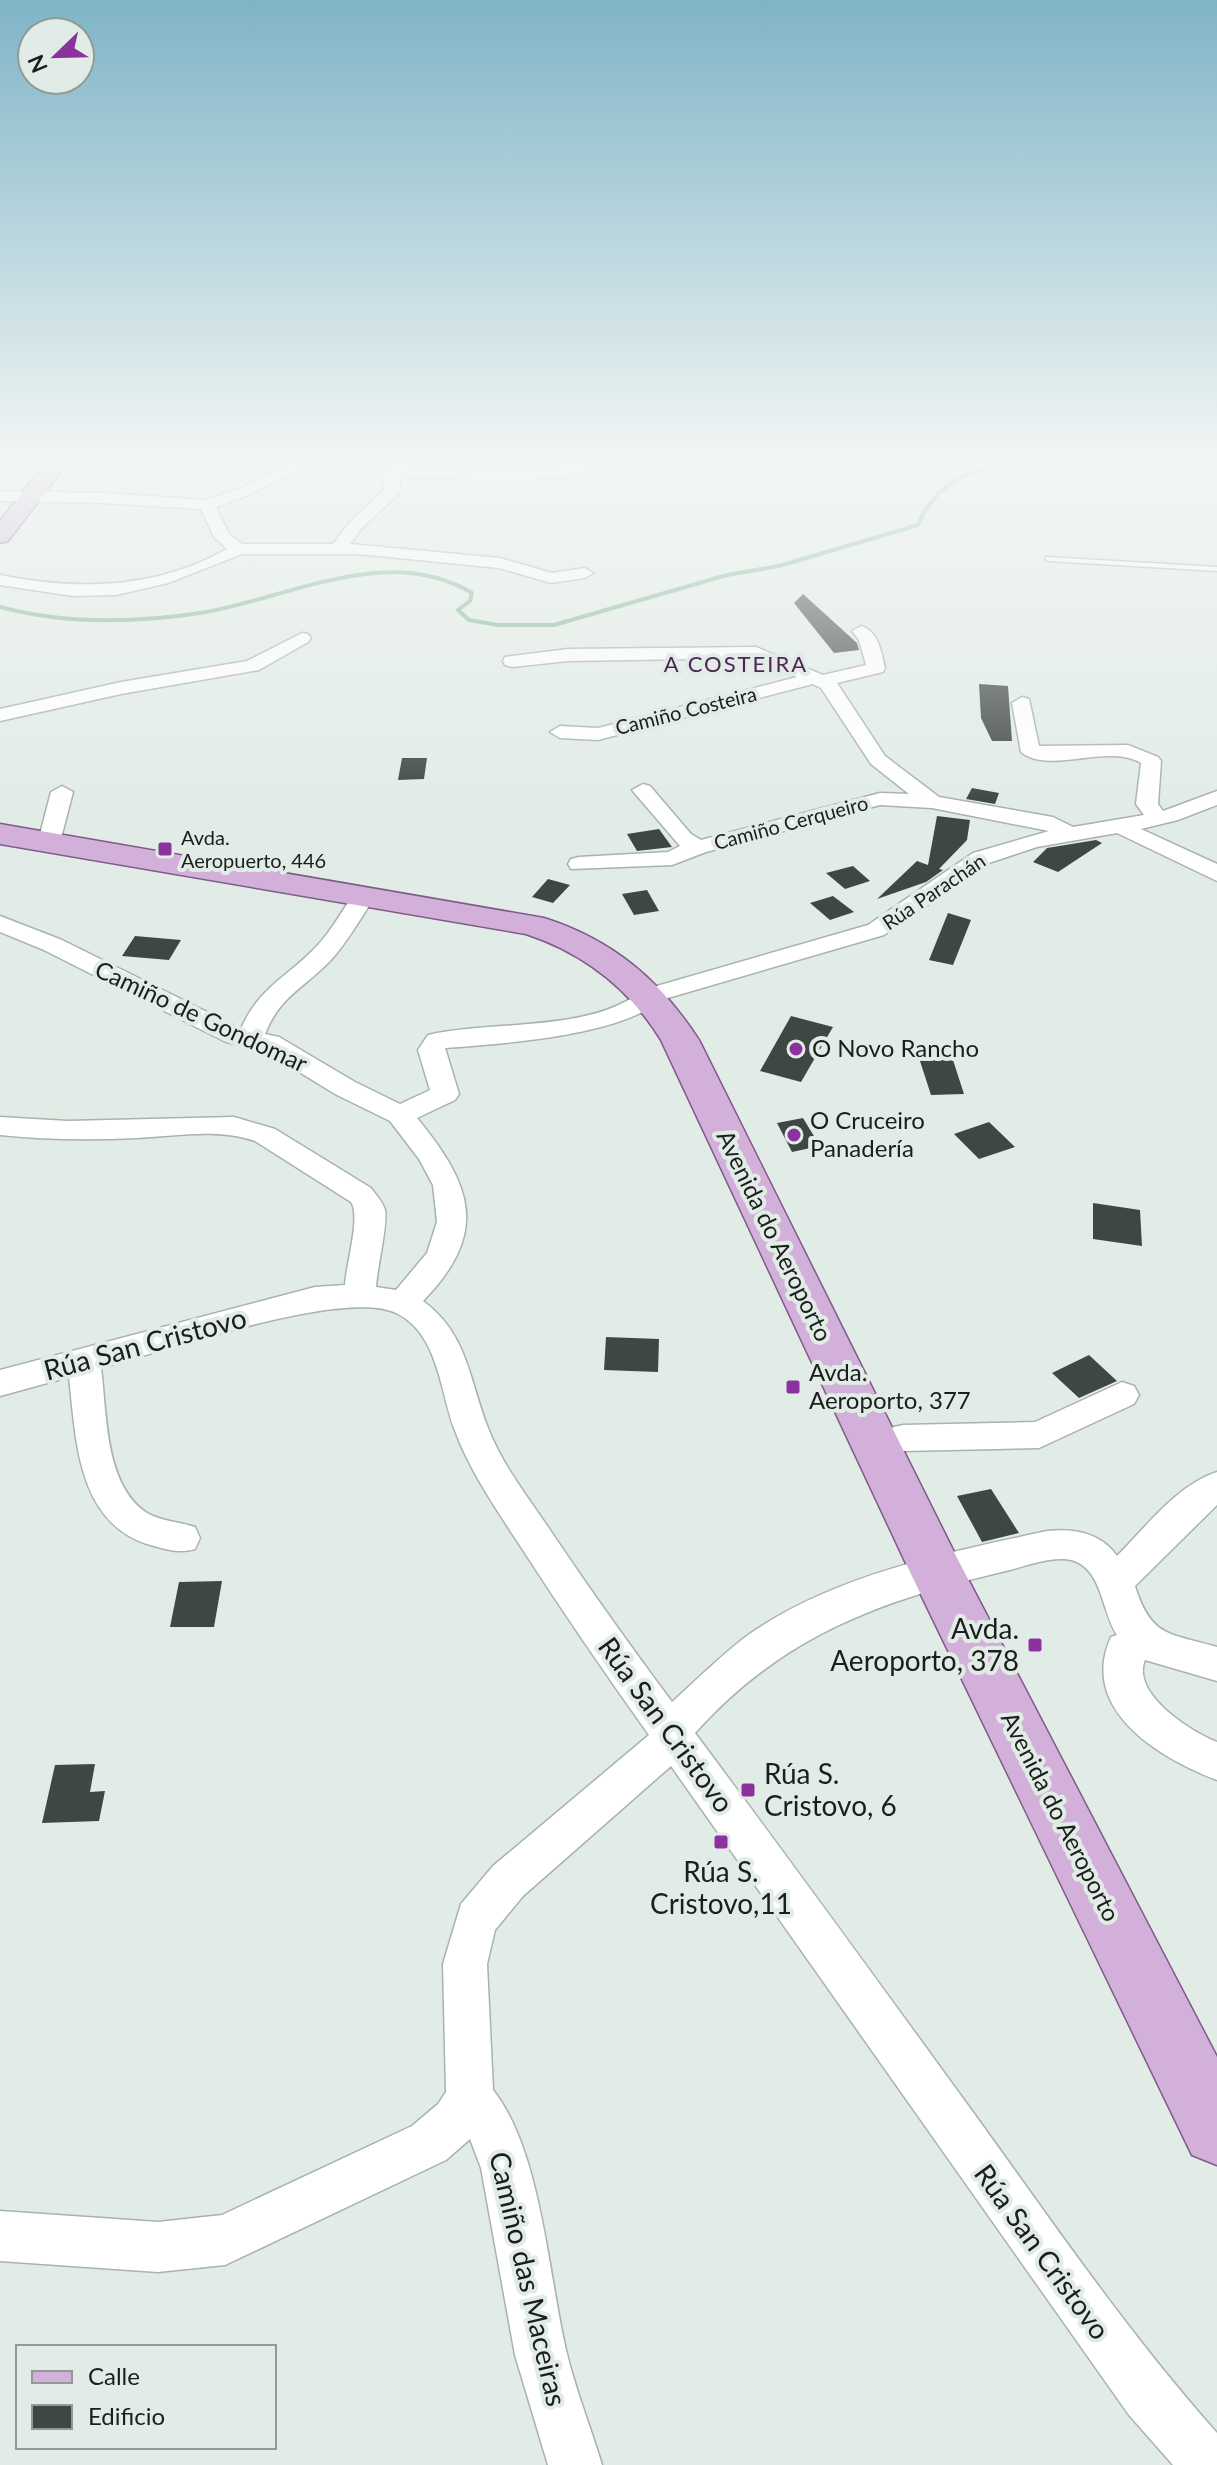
<svg xmlns="http://www.w3.org/2000/svg" width="1217" height="2465" viewBox="0 0 1217 2465" font-family="Lato,sans-serif">
<style>
.lines{fill:none;stroke-linecap:round;stroke-linejoin:round}
.stream{stroke:#82b496;stroke-width:4}
.building{fill:#3f4742}
.lane-casing{stroke:#a9b2ac;stroke-width:3}
.street-casing{stroke:#a9b2ac;stroke-width:3}
.primary-casing{stroke:#7f5b87;stroke-width:3}
.lane{fill:#fff;fill-rule:evenodd}
.street{fill:#fff;fill-rule:evenodd}
.primary{fill:#d3b0da;fill-rule:evenodd}
.poi-dot{fill:#8c329e;stroke:#e2ece6;stroke-width:3}
.labels{text-anchor:middle;stroke-width:8;stroke-linejoin:round;paint-order:stroke}
.far-street-label{font-size:20px;fill:#1b1e1c;stroke:#e2ece6}
.far-poi-label{font-size:20px;fill:#1b1e1c;stroke:#e2ece6;text-anchor:start}
.far-neighbourhood-label{font-size:22px;letter-spacing:2px;fill:#502458;stroke:#e2ece6}
.street-label{font-size:24px;fill:#1b1e1c;stroke:#e2ece6}
.poi-label{font-size:24px;fill:#1b1e1c;stroke:#e2ece6;text-anchor:start}
.near-street-label{font-size:28px;fill:#1b1e1c;stroke:#e2ece6}
.near-poi-label{font-size:28px;fill:#1b1e1c;stroke:#e2ece6;text-anchor:end}
</style>
<rect width="100%" height="100%" fill="#e2ece6"/>
<g class="lines">
<!-- stream -->
<path class="stream" d="M0 607C67 625 138 623 206 612 291 597 389 543 472 593L470 601 458 610 469 620 498 625H554L727 575 779 566 918 525C935 483 969 471 1010 461"/>
</g>
<!-- building -->
<path class="building" d="M803 594 857 643 859 650 834 653 794 603Z
M979 684 1008 686 1012 741H992L981 718Z
M402 758H427L424 779 398 780Z
M972 788 999 793 995 804 966 799Z
M937 816 970 820 967 840 939 869 943 870 926 882 877 899 917 861 928 865Z
M659 829 672 847 637 851 627 834Z
M1096 840 1102 843 1058 872 1033 862 1047 848Z
M853 866 870 881 845 889 826 873Z
M548 879 570 885 553 903 532 897Z
M647 890 659 911 634 915 622 894Z
M833 896 854 912 830 920 810 903Z
M948 913 971 920 953 965 929 960Z
M135 936 181 940 169 960 122 956Z
M791 1016 833 1027 801 1082 760 1071Z
M952 1057 964 1094 931 1095 919 1058Z
M803 1118 820 1146 792 1152 777 1123Z
M989 1122 1015 1147 979 1159 954 1134Z
M1093 1203 1140 1210 1142 1246 1093 1239Z
M606 1337 659 1339 658 1372 604 1370Z
M1089 1355 1117 1381 1079 1398 1052 1373Z
M991 1489 1019 1533 982 1542 957 1496Z
M222 1581 214 1627H170L179 1582Z
M95 1764 90 1792 105 1791 99 1821 42 1823 55 1765Z"/>
<g class="lines">
<!-- lane casing -->
<g class="lane-casing">
<path id="lane" d="M1046 557 1217 567V571L1049 561 1045 559Z"/>
</g>
<!-- street casing -->
<g class="street-casing">
<path id="street" d="M295 461H313L249 495 216 507 229 534 242 544H333L350 522 384 490 383 472 387 468 379 461H396L416 469 511 470 606 461C576 489 457 478 415 477L399 473 400 490 397 495 362 528 350 544 500 558 552 573 585 568 593 573 585 578 551 583 499 568 358 554H242L168 583 116 595 73 596 0 585V575C78 591 156 589 227 549L214 537 201 509 103 503 0 501V491L103 493 206 500 239 489Z
M861 626C879 632 881 651 885 668L883 672 837 683 885 756 939 797 1053 817 1073 827 1144 815 1136 804 1141 763C1108 743 1049 775 1021 752L1012 703 1022 697 1029 699 1039 746 1128 745 1158 757 1161 761 1158 804 1163 811 1217 791V805L1178 820 1141 829 1217 864V881L1117 833 1037 847 989 863 884 935 661 1000C619 1036 501 1044 445 1048L459 1094 455 1100 417 1118C472 1185 490 1232 423 1301 468 1334 469 1380 488 1428 502 1464 526 1495 548 1527 588 1587 629 1644 672 1702 698 1679 723 1653 751 1633 837 1574 947 1553 1047 1531 1074 1528 1101 1533 1117 1556 1146 1527 1177 1485 1217 1472V1505L1135 1586C1151 1638 1170 1633 1217 1647V1681L1145 1660C1131 1693 1189 1731 1217 1742V1780C1160 1758 1078 1710 1111 1637L1117 1635C1103 1614 1103 1580 1082 1565 1064 1551 1029 1565 1010 1570 885 1599 783 1634 695 1733 789 1859 882 1987 975 2115 1053 2223 1128 2333 1217 2433V2465H1173L1129 2415 671 1766 523 1896 495 1930 487 1964 493 2090C542 2152 548 2276 567 2354 576 2391 591 2428 602 2465H548L515 2355 481 2168 470 2139 446 2160 225 2265 158 2272 0 2261V2211L158 2222 222 2215 412 2126 438 2104 446 2092 443 1964 461 1904 493 1866 649 1735C604 1672 561 1609 519 1544 495 1507 469 1470 454 1428 440 1390 438 1333 396 1313 344 1288 161 1352 101 1368 107 1413 104 1485 147 1513 160 1521 180 1522 195 1527L200 1538 195 1549C179 1554 164 1549 147 1544 77 1521 76 1439 69 1377L0 1396V1370L315 1287 345 1285C346 1265 361 1216 351 1202L255 1141C217 1128 177 1136 137 1138 91 1140 46 1140 0 1135V1117L68 1121 234 1117 275 1129 371 1188C376 1195 383 1202 385 1210 388 1224 377 1268 376 1287L396 1290 427 1253 437 1222 433 1185 419 1159 390 1121 335 1094 262 1049 226 1042 208 1033 44 950 0 932V916L62 940 241 1029C257 990 285 978 312 951 330 934 343 909 357 889H373L377 894C362 915 348 942 330 961 304 988 280 996 265 1034L279 1037 355 1082 400 1104 430 1090 418 1050 428 1035C490 1020 592 1033 643 990L868 925 973 853 1049 831 932 808 880 805 706 852 672 865 571 869 568 864 571 859 579 857 668 852 680 846 632 790 643 784 650 786 691 834 701 840 880 793 909 794 871 764 821 688 813 684 598 740 560 738 550 732 560 726 598 728 797 677 753 658 568 661 512 667 505 665 503 661 505 657 568 649 756 647 823 675 866 665 859 640 852 631Z
M302 633 308 634 311 638 308 642 259 670 121 694 0 721V709L121 682 247 661Z
M62 786 73 792 60 842 57 847H41L38 842 51 792Z
M1122 1382 1134 1386 1139 1395 1134 1404 1039 1448 903 1451 875 1458 863 1454 858 1444 863 1434 903 1425 1035 1422Z"/>
</g>
<!-- primary casing -->
<g class="primary-casing">
<path id="primary" d="M47 461H69L8 541 0 543V521Z
M0 824 544 918C613 940 660 980 699 1040L956 1556 1217 2057V2165L1192 2155 910 1572 661 1040C629 988 583 953 526 934L0 844Z"/>
</g>
<!-- lane -->
<use href="#lane" class="lane"/>
<!-- street -->
<use href="#street" class="street"/>
<!-- primary -->
<use href="#primary" class="primary"/>
</g>
<!-- sky -->
<linearGradient id="sky" x2="0" y2="1"><stop stop-color="#7fb4c7"/><stop offset="0.57" stop-color="#f2f6f4"/><stop offset="1" stop-color="#f2f6f4" stop-opacity="0"/></linearGradient>
<rect width="1217" height="806" fill="url(#sky)"/>
<!-- markers -->
<g class="poi-dot">
<rect x="157" y="841" width="16" height="16" rx="4"/>
<circle cx="796" cy="1049" r="8"/>
<circle cx="794" cy="1135" r="8"/>
<rect x="785" y="1379" width="16" height="16" rx="4"/>
<rect x="1027" y="1637" width="16" height="16" rx="4"/>
<rect x="740" y="1782" width="16" height="16" rx="4"/>
<rect x="713" y="1834" width="16" height="16" rx="4"/>
</g>
<g class="labels">
<!-- far-street labels -->
<g class="far-street-label">
<text transform="translate(686 711) rotate(-14)" y="7">Camiño Costeira</text>
<text transform="translate(791 823) rotate(-15)" y="7">Camiño Cerqueiro</text>
<text transform="translate(934 892) rotate(-34)" y="7">Rúa Parachán</text>
</g>
<!-- far-poi labels -->
<g class="far-poi-label">
<text x="181" y="845">Avda.<tspan x="181" dy="23">Aeropuerto, 446</tspan></text>
</g>
<!-- far-neighbourhood labels -->
<g class="far-neighbourhood-label">
<text x="736" y="672">A COSTEIRA</text>
</g>
<!-- street labels -->
<g class="street-label">
<text transform="translate(201 1017) rotate(25)" y="8">Camiño de Gondomar</text>
<text transform="translate(774 1236) rotate(64)" y="8">Avenida do Aeroporto</text>
<text transform="translate(1060 1817) rotate(63)" y="8">Avenida do Aeroporto</text>
</g>
<!-- poi labels -->
<g class="poi-label">
<text x="812" y="1057">O Novo Rancho</text>
<text x="810" y="1129">O Cruceiro<tspan x="810" dy="28">Panadería</tspan></text>
<text x="809" y="1381">Avda.<tspan x="809" dy="28">Aeroporto, 377</tspan></text>
</g>
<!-- near-street labels -->
<g class="near-street-label">
<text transform="translate(145 1344) rotate(-15)" y="10">Rúa San Cristovo</text>
<text transform="translate(666 1725) rotate(54)" y="10">Rúa San Cristovo</text>
<text transform="translate(1042 2252) rotate(54)" y="10">Rúa San Cristovo</text>
<text transform="translate(528 2279) rotate(77)" y="10">Camiño das Maceiras</text>
</g>
<!-- near-poi labels -->
<g class="near-poi-label">
<text x="1019" y="1639">Avda.<tspan x="1019" dy="32">Aeroporto, 378</tspan></text>
<text x="764" y="1784" text-anchor="start">Rúa S.<tspan x="764" dy="32">Cristovo, 6</tspan></text>
<text x="721" y="1882" text-anchor="middle">Rúa S.<tspan x="721" dy="32">Cristovo,11</tspan></text>
</g>
</g>
<!-- legend -->
<rect x="16" y="2345" width="260" height="104" fill="#e2ece6" stroke="#929a95" stroke-width="2"/>
<rect x="32" y="2371" width="40" height="12" fill="#d3b0da" stroke="#929a95" stroke-width="2"/>
<text x="88" y="2385" font-size="24" fill="#1b1e1c">Calle</text>
<rect x="32" y="2405" width="40" height="24" fill="#3f4742" stroke="#929a95" stroke-width="2"/>
<text x="88" y="2425" font-size="24" fill="#1b1e1c">Edificio</text>
<!-- north arrow -->
<g transform="translate(56 56) rotate(247)"><circle r="38" fill="#e2ece6" stroke="#929a95" stroke-width="2"/>
<path d="M0-6L14 30L0 20L-14 30Z" fill="#8c329e"/>
<text y="-12" font-size="22" font-weight="bold" text-anchor="middle" fill="#1b1e1c">N</text>
</g>
</svg>
